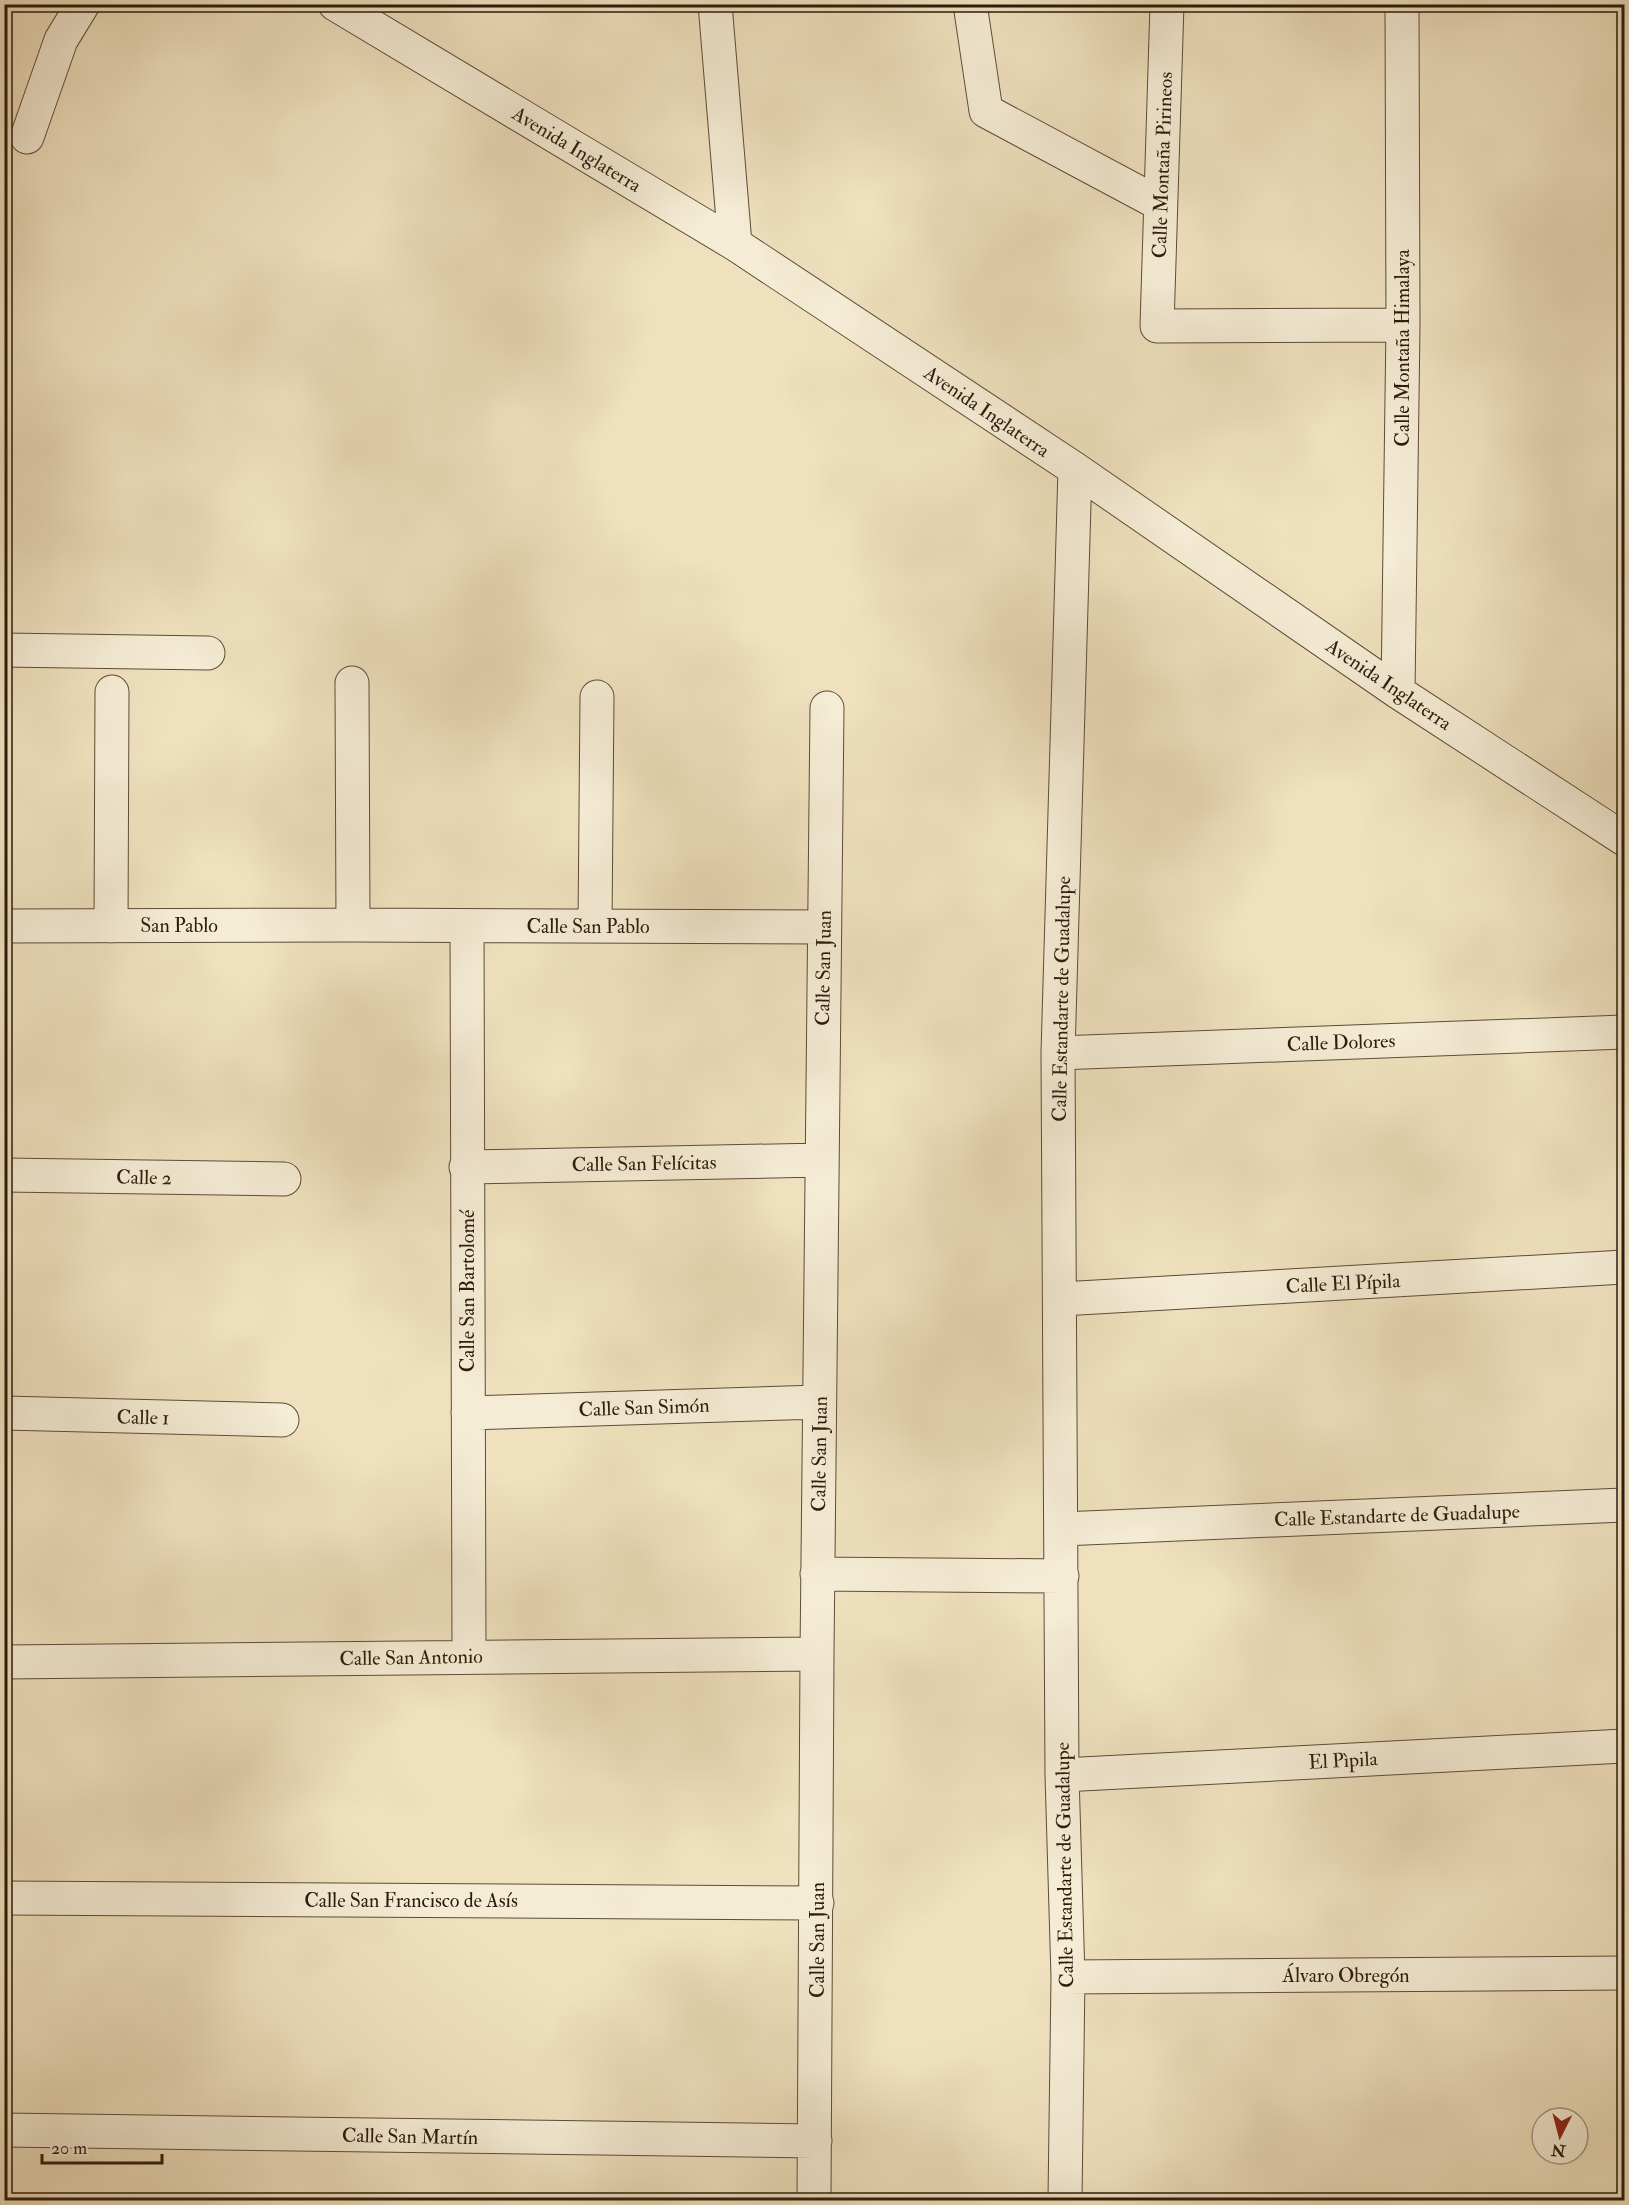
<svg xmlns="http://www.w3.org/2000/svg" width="1629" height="2205" viewBox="0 0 1629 2205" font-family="'IM FELL Double Pica',serif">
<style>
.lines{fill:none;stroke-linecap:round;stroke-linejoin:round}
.minor-casing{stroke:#5d4c38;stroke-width:35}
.minor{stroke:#f5ecd5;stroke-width:33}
.labels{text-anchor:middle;stroke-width:4.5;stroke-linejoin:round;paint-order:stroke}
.street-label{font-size:20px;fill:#2c1b0c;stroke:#f5ecd5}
</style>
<rect width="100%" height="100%" fill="#efe1be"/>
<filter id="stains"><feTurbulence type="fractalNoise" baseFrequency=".00333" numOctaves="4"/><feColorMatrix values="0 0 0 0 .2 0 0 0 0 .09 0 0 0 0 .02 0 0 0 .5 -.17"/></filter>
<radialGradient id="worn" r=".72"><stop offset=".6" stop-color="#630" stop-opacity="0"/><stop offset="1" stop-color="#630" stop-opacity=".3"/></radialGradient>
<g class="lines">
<!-- minor casing -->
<g class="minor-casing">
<path id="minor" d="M335 4 735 244 1075 469 1398 692 1624 839
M715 4 735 244
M970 4 986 111 1160 204
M1167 4 1157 326 1403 325
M27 137 61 40 83 4
M4 650 208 653
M352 683 353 925
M1398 692 1403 325 1402 4
M4 926 353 925 823 927
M111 926 112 692
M595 926 597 697
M467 927 469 1656
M1058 1053 1624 1032
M466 1167 821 1160
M4 1175 284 1179
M1061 1299 1624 1267
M4 1413 282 1420
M468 1413 819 1402
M1062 1529 1624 1505
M817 1574 1062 1576
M4 1662 817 1654
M1062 1775 1624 1746
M4 1898 817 1903
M1068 1977 1624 1973
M4 2130 815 2141
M814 2200 817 1654 827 708
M1065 2200 1068 1977 1062 1775 1058 1053 1075 469"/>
</g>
<!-- minor -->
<use href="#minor" class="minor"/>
</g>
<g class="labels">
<!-- street labels -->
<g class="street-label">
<text transform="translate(577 149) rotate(31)" y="7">Avenida Inglaterra</text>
<text transform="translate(1162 165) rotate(-88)" y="7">Calle Montaña Pirineos</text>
<text transform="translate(1402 348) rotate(-90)" y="7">Calle Montaña Himalaya</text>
<text transform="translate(987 411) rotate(34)" y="7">Avenida Inglaterra</text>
<text transform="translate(1389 684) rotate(34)" y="7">Avenida Inglaterra</text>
<text x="179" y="932">San Pablo</text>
<text x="588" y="933">Calle San Pablo</text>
<text transform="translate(823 968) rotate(-89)" y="7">Calle San Juan</text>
<text transform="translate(1061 999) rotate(-89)" y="7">Calle Estandarte de Guadalupe</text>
<text transform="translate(1341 1042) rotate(-2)" y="7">Calle Dolores</text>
<text transform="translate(644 1163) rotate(-1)" y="7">Calle San Felícitas</text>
<text transform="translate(144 1177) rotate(1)" y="7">Calle 2</text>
<text transform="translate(1343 1283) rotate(-3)" y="7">Calle El Pípila</text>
<text transform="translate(467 1291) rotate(-90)" y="7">Calle San Bartolomé</text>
<text transform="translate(644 1407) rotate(-2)" y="7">Calle San Simón</text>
<text transform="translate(143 1417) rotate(1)" y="7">Calle 1</text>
<text transform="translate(819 1454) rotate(-89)" y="7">Calle San Juan</text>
<text transform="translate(1397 1515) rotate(-2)" y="7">Calle Estandarte de Guadalupe</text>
<text transform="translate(411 1657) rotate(-1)" y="7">Calle San Antonio</text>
<text transform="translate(1343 1760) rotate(-3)" y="7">El Pìpila</text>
<text transform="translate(1064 1865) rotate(-91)" y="7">Calle Estandarte de Guadalupe</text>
<text x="411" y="1907">Calle San Francisco de Asís</text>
<text transform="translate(817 1940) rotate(-90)" y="7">Calle San Juan</text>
<text x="1346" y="1982">Álvaro Obregón</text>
<text transform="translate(410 2136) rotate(1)" y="7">Calle San Martín</text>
</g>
</g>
<!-- margin -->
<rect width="1629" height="2205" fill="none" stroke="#efe1be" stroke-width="24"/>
<rect x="6" y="6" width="1617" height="2193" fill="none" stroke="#2c1b0c" stroke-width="3"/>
<rect x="12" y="12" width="1605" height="2181" fill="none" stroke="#2c1b0c" stroke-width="1.5"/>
<!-- north arrow -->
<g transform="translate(1560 2136) rotate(186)"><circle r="28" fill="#f5ecd5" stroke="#a59885" stroke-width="1.5"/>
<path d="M0-4.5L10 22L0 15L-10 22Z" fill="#8f2418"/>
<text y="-9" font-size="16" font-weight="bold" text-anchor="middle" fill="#2c1b0c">N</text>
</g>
<!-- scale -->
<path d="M42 2154v9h120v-9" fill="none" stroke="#2c1b0c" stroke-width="3"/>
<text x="51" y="2154" font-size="18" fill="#2c1b0c" stroke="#f5ecd5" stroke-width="4.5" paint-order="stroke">20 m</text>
<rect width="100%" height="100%" filter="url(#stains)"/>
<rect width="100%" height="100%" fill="url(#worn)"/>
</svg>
